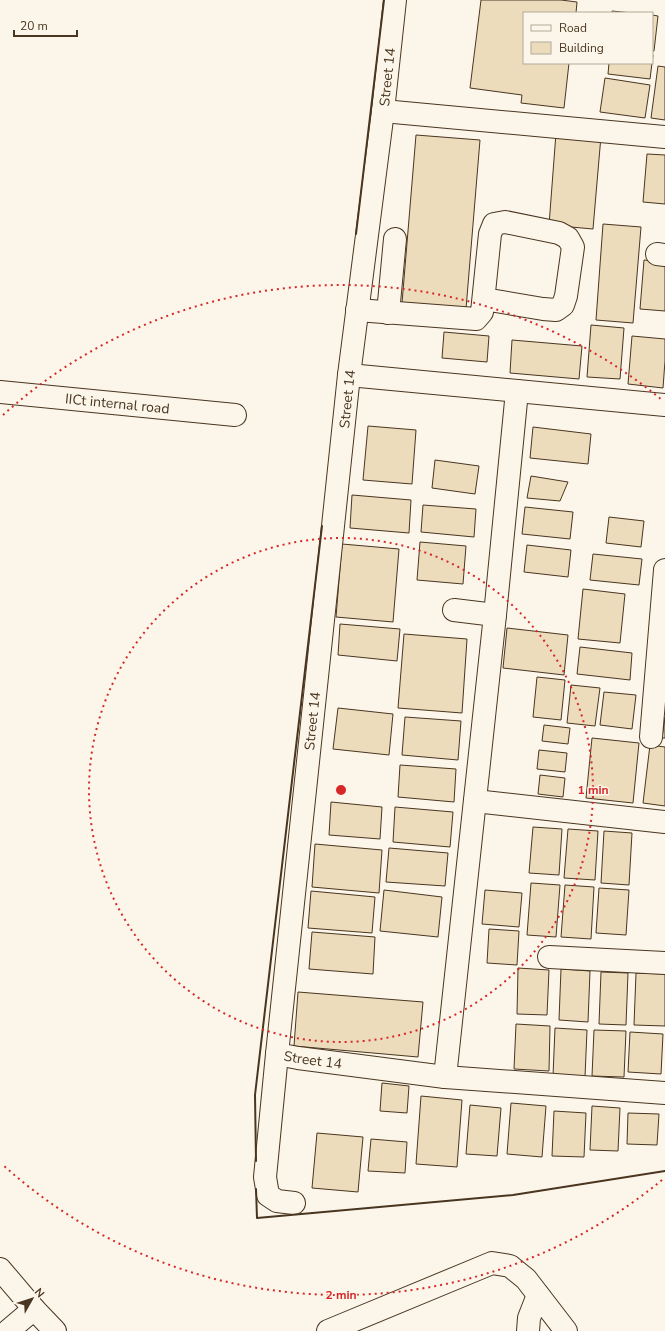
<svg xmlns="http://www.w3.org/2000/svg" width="665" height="1331" viewBox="0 0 665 1331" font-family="'Nunito Sans',sans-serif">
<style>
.building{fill:#ecdcbc;stroke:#4a3520}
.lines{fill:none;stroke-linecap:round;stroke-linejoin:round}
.minor-casing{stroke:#4a3520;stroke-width:24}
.minor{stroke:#fbf6e9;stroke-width:22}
.wall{stroke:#4a3520;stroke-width:2}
.ring{fill:none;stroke:#d62828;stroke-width:2;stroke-dasharray:2 4}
.labels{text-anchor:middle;stroke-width:3;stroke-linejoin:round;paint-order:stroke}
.street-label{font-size:14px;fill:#4a3520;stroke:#fbf6e9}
.centre{fill:#d62828;stroke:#fbf6e9;stroke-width:2}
.ring-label{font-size:12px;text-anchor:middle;font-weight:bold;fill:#d62828;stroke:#fbf6e9;stroke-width:3;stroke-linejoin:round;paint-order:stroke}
</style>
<rect width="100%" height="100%" fill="#fbf6e9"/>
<!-- building -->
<path class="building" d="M481 0H561L577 2 576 13H524V63H569L564 108 521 103 522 95 470 88Z
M612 11 632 13H612Z
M652 15 658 16 654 51H652Z
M652 55H653L650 79 608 74 609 63H652Z
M658 66 665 67V120L651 118Z
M605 78 650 85 645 118 600 112Z
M556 133 601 136 593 229 549 225Z
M416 135 480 140 466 309 402 303Z
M647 154 665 155V204L643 202Z
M603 224 641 227 633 323 596 320Z
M644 260 665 262V311L640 309Z
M591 325 624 328 620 379 587 377Z
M444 332 489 336 487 362 442 358Z
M632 336 665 339V361L663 388 628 384Z
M512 340 582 346 579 379 510 373Z
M368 426 416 430 412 484 363 480Z
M533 427 591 434 588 464 530 458Z
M435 460 479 466 475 494 432 488Z
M531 476 568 482 560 501 527 498Z
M352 495 411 500 409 533 350 528Z
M423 505 476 509 474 537 421 532Z
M525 507 573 512 570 539 522 534Z
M609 517 644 521 641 547 606 543Z
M420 542 466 546 463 584 417 580Z
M342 544 399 549 393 622 336 617Z
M527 545 571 550 568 577 524 572Z
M593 554 642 559 639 585 590 580Z
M583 589 625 594 620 643 578 639Z
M340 624 400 629 397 661 338 655Z
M507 628 568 635 564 675 503 668Z
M404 634 467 639 462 713 398 708Z
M580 647 632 653 630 680 577 674Z
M537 677 565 680 561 720 533 717Z
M571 685 600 688 595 726 567 723Z
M604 692 636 695 632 729 600 725Z
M338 708 393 714 389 755 333 749Z
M405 717 461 721 458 760 402 755Z
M665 717V738H662Z
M544 725 570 728 568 744 542 741Z
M592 738 639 743 633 803 586 798Z
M650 745 665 747V806L643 803Z
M539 750 567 753 565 772 537 769Z
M400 765 456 769 454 802 398 797Z
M540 775 565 778 563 797 538 794Z
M331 802 382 807 380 839 329 835Z
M395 807 453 812 450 847 393 842Z
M533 827 562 829 559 875 529 873Z
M568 829 598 831 595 880 564 878Z
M604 831 632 833 629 885 601 883Z
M315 844 382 850 379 893 312 887Z
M389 848 448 853 445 886 386 882Z
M531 883 560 885 556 937 527 935Z
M565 885 594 887 591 939 561 937Z
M599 888 629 890 626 935 596 933Z
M384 890 442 897 438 937 380 931Z
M485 890 522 893 519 927 482 924Z
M311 891 375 897 372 933 308 928Z
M489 929 519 931 517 965 487 963Z
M312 932 375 937 373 974 309 969Z
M518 968 549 970 547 1015 517 1014Z
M561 969 590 971 588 1022 559 1020Z
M601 972 628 973 626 1025 599 1024Z
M636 973 665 974V1026L634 1025Z
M298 992 423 1002 418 1057 294 1046Z
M516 1024 550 1026 549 1071 514 1069Z
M555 1028 587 1030 585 1077 553 1076Z
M594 1030 626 1031 624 1077 592 1076Z
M630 1032 663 1034 661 1074 628 1072Z
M382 1083 409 1086 407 1113 380 1111Z
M421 1096 462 1100 457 1167 416 1164Z
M511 1103 546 1106 542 1157 507 1154Z
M470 1105 501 1108 497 1156 466 1154Z
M592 1106 620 1108 618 1151 590 1150Z
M554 1111 586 1113 584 1157 552 1156Z
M628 1113 659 1114 657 1145 627 1144Z
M317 1133 363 1137 358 1192 312 1188Z
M371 1139 407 1142 405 1173 368 1171Z"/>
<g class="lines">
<!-- minor casing -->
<g class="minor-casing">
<g id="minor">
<path id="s1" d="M395 0 383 111 349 375 277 1054 298 1058 445 1077 665 1093"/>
<path d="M383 111 665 137"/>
<path d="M657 254 665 255"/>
<path d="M357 310 476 319 482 312 490 234 494 224 505 222 559 233 568 238 573 247 566 296 563 305 556 310 543 309 484 299"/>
<path d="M388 313 395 239"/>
<path d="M349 375 665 405"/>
<path id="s2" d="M0 392 235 415"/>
<path d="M454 610 495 615"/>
<path d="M651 737 665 570"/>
<path d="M475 801 665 822"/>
<path d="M549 957 665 963"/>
<path d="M277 1054 265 1177 268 1195 277 1201 294 1203"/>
<path d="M445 1077 495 615 517 391"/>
<path d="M0 1269 34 1309 55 1331"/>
<path d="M8 1331 34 1309"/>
<path d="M328 1331 492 1263 510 1266 526 1279 566 1331"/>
<path d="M528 1331 529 1318 538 1295"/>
</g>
</g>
<!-- minor -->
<use href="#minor" class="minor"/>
<!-- wall -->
<path class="wall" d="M356 234 384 0
M256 1161 255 1095 322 526
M256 1189 257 1218 513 1195 665 1171"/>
</g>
<!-- distance rings -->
<g class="ring">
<circle cx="341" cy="790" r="252"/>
<path d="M662 1180A505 505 0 0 1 3 1165M3 415A505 505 0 0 1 662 400"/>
</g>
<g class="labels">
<!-- street labels -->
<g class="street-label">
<text transform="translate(387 77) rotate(-84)" y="5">Street 14</text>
<text transform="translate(347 399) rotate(-84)" y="5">Street 14</text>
<text dy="5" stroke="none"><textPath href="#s2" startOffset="118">IICt internal road</textPath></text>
<text transform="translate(312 721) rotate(-84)" y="5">Street 14</text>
<text dy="5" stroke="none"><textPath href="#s1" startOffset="1097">Street 14</textPath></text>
</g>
</g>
<circle cx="341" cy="790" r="6" class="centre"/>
<g class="ring-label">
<text x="593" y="794">1 min</text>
<text x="341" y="1299">2 min</text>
</g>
<!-- legend -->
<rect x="523" y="12" width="130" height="52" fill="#fbf6e9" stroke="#b4a999"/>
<rect x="531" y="25" width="20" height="6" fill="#fbf6e9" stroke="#b4a999"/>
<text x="559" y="32" font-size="12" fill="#4a3520">Road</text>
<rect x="531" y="42" width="20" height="12" fill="#ecdcbc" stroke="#b4a999"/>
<text x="559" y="52" font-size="12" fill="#4a3520">Building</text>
<!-- north arrow -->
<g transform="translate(32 1299) rotate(51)" stroke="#fbf6e9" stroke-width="3" paint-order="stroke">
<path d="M0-3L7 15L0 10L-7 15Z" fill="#4a3520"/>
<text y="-6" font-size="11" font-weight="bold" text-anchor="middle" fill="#4a3520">N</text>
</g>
<!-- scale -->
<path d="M14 30v6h63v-6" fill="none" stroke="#4a3520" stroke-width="2"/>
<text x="20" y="30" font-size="12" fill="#4a3520" stroke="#fbf6e9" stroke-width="3" paint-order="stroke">20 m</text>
</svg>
